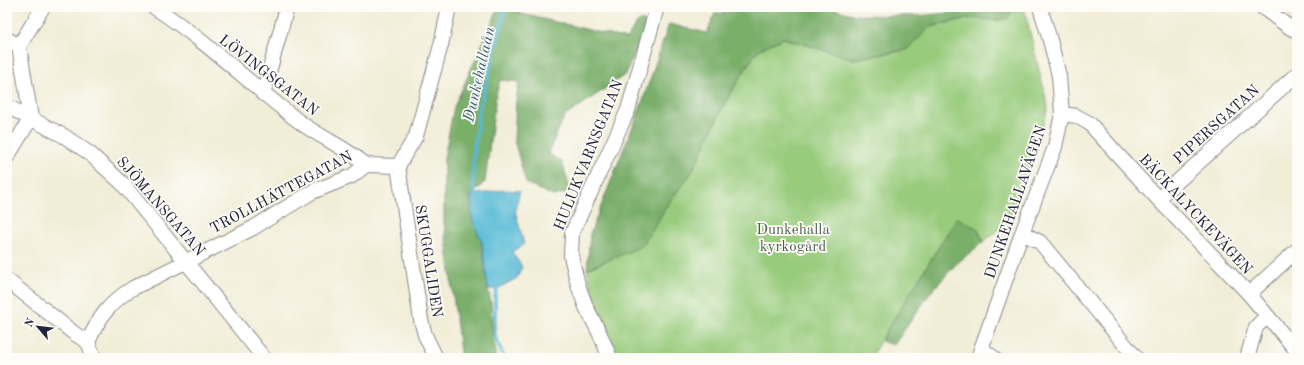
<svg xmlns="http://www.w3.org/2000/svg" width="1304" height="365" viewBox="0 0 1304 365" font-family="'Old Standard TT',serif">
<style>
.built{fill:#f7cfd0}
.green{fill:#98cb7b;stroke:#5d765b}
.forest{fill:#7aaf6b;stroke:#4e6853}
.water{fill:#57bad6;stroke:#3c6e88}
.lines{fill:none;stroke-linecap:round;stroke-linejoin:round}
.stream{stroke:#57bad6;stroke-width:3.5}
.minor-casing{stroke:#8a8889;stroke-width:16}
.minor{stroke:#fff;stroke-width:14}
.labels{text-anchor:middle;stroke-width:3.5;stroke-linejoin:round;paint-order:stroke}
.street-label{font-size:15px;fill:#22223b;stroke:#fdfcf7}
.park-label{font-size:15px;fill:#4b5d51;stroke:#fdfcf7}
.water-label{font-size:16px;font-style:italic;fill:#375f79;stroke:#fdfcf7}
</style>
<rect width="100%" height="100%" fill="#fdfcf7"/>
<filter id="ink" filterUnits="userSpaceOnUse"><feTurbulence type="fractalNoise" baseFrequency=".025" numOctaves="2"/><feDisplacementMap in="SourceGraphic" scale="8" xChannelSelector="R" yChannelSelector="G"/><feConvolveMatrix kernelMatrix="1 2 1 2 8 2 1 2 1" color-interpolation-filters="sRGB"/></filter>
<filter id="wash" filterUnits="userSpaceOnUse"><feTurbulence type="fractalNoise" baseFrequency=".012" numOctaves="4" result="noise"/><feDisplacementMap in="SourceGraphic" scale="16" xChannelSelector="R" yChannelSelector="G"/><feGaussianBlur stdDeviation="0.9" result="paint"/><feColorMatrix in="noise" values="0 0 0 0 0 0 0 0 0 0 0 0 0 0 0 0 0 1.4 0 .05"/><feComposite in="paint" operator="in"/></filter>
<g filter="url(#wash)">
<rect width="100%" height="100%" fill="#f1edd7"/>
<!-- built -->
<path class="built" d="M1280 7H1297V20Z"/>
<!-- green -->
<path class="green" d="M1012 10 1025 12 1048 107 1038 142 1010 220 983 242 978 229 957 218 870 358H620L594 299 587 269 642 246 670 201 692 172 723 106 749 63 758 50 783 38 854 59 906 50 930 27 968 18 999 20 1008 18Z"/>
<!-- forest -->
<path class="forest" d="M499 7H519L518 13 627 39 636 24 640 21H644L647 25 626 74 564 117 548 153 562 162 571 192 553 196 526 183 514 140 516 101 519 82 500 80 496 95 485 182 471 195 472 219 482 243 488 289 491 303 493 336 497 358H459L460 352 444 222V158L454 107Z
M730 7H826L856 15 917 16 957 12 1012 10 1008 18 999 20 968 18 930 27 906 50 854 59 783 38 758 50 749 63 723 106 692 172 670 201 642 246 587 269 590 234 642 103 669 24 707 33 715 13H728Z
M957 218 978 229 983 242 955 265 930 293 894 345 883 342 882 338Z"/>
<!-- water -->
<path class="water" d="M504 190 520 191 515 210 524 244 512 252 522 267 517 278 497 289H488L482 243 472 219 471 195Z"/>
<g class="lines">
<!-- stream -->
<path class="stream" d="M476 198 473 188V161L479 109 506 7
M496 285 497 289 495 296V336L504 358"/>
</g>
</g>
<g filter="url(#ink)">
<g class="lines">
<!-- minor casing -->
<g class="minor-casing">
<path id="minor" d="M154 7C205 40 249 83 297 120 319 137 345 147 366 165
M1262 7 1289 27 1297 31
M7 39 19 46
M263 94 287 7
M7 106 64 136 89 153 122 183 264 358
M1062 114 1076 116 1089 123 1158 199 1249 294 1297 351
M7 157 31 118 19 46 43 7
M398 166 421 320 425 335 436 358
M1158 199 1297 74
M1022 233 1040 242 1136 358
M7 280 75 334 88 342
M1249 294 1297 250
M981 348 994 358
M94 358 88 342C99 317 110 302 133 288L253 228 312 192 352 176 366 165 398 166 416 136 441 45 449 7
M610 358 599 332 586 307 578 285 571 256 572 233 628 110 657 7
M978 358 1022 233 1055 147 1062 114 1059 76 1050 40 1040 7
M1247 358 1256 327 1267 316"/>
</g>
<!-- minor -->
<use href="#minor" class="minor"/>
</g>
</g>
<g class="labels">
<!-- street labels -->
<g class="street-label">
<text transform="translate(269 75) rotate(38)" y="5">LÖVINGSGATAN</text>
<text transform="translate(1216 124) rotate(-42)" y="5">PIPERSGATAN</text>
<text transform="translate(588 155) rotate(-68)" y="5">HULUKVARNSGATAN</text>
<text transform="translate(281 192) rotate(-28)" y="5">TROLLHÄTTEGATAN</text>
<text transform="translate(1015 202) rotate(-71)" y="5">DUNKEHALLAVÄGEN</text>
<text transform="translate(161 206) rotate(49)" y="5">SJÖMANSGATAN</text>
<text transform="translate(1196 214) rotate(47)" y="5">BÄCKALYCKEVÄGEN</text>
<text transform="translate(429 261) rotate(81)" y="5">SKUGGALIDEN</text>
</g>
<!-- park labels -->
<g class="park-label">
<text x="793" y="234">Dunkehalla<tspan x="793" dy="17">kyrkogård</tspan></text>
</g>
<!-- water labels -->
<g class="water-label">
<text transform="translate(478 74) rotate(-77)" y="6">Dunkehallaån</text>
</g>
</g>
<!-- margin -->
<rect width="1304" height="365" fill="none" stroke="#fdfcf7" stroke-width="24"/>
<!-- north arrow -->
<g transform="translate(38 327) rotate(298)" stroke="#fdfcf7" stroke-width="3" paint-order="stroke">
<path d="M0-3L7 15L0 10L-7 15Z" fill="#22223b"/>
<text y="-6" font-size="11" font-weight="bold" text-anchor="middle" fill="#22223b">N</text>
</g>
</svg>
